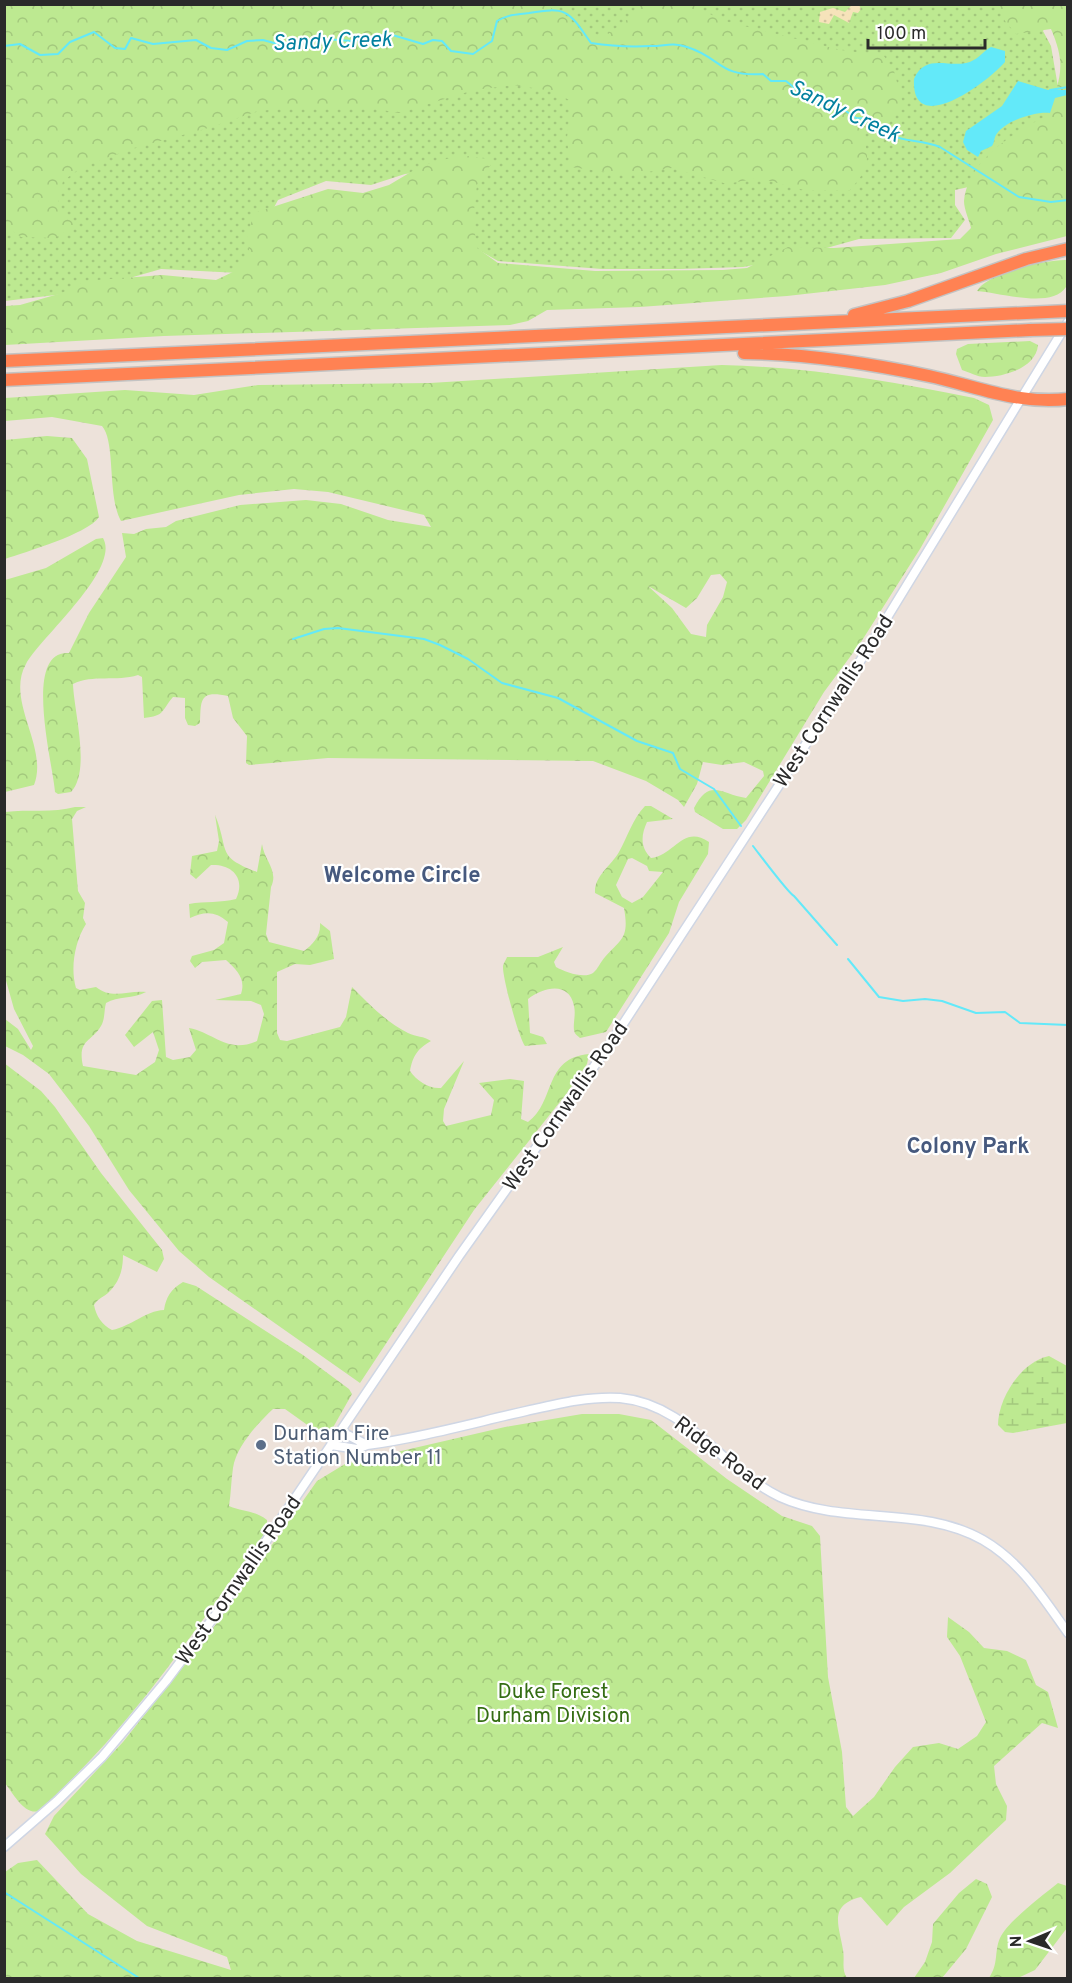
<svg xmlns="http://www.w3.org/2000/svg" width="1072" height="1983" viewBox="0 0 1072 1983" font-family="Overpass,sans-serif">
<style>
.grass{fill:url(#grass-dots)}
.forest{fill:url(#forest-crowns);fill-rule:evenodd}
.wetland{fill:url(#wetland-marsh)}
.sand{fill:url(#sand-dots)}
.water{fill:#63e9f9}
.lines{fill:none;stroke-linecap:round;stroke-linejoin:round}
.stream{stroke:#63e9f9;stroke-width:2}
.tertiary-casing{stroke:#cfd6e4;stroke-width:11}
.motorway-casing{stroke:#c3c3c3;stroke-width:15}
.tertiary{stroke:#fff;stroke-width:8}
.motorway{stroke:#ff8253;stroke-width:12}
.motorway-bridge-casing{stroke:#c3c3c3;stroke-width:15;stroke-linecap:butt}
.motorway-bridge{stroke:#ff8253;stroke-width:12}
.service-dot{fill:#5c6f8a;stroke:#fff;stroke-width:2}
.labels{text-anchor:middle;stroke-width:4.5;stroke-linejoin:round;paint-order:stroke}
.street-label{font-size:21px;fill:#2a2a2a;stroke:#fff}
.service-label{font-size:21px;fill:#4e5e75;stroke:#fff;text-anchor:start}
.park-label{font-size:21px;fill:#346d13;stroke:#fff}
.water-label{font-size:22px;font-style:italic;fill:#02819f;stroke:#fff}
.neighbourhood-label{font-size:22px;font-weight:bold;fill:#46597e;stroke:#fff}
</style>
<defs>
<pattern id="grass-dots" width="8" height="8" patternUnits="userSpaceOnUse" patternTransform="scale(1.5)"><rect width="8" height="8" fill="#bde991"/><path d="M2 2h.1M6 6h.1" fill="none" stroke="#a3c87d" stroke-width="1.8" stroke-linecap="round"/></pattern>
<pattern id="forest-crowns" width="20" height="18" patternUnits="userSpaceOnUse" patternTransform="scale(1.5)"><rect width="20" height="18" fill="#bde991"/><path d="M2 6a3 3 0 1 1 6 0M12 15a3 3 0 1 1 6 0" fill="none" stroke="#a3c87d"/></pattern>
<pattern id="wetland-marsh" width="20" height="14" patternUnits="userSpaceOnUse" patternTransform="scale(1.5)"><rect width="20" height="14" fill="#bde991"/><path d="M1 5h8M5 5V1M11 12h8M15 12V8" fill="none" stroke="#a3c87d"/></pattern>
<pattern id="sand-dots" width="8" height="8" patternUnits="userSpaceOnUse" patternTransform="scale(1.5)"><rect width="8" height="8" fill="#f6e3ba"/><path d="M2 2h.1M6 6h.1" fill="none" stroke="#d3c3a0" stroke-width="1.8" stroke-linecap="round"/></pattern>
</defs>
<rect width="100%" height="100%" fill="#ede2da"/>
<!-- grass -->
<path class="grass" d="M5 5H1058L1043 31 1051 46 1060 99 1054 116 982 184 955 190V205L965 220 951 238 859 239 787 259 743 267 680 269H602L498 261 475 248 459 168 405 174 371 185 326 181 278 200 255 243 254 267 239 273 161 269 81 292 5 301Z"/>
<!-- forest -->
<path class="forest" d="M5 4 547 5 582 30 604 37 628 19 638 5H692L724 21 841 50 884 56 894 71 903 105 888 118 862 131C870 159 870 168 850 190H804L758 178 727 184 672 168 629 175 570 167 567 138 571 101 552 91 514 85 474 90 399 113 371 108 302 107 258 111 205 129 134 148 82 167 63 181 57 208 76 225 55 238 21 237 5 226Z
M998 5H1067V236L996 254 941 273 885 285 787 296 640 307 547 310 528 321 510 325 164 336 5 345V306L20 305 62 293 85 281 162 275 216 280 237 270 250 256 247 237 254 213 328 189 363 193 389 185 421 166 461 155 494 160 477 185 473 219 477 248 498 263 595 271 723 270 747 268 788 247 834 248 960 239 971 228C969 220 964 209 964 201 968 159 1015 132 1048 115 1060 78 1067 66 1051 29L1016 34 1005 21Z
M1067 260 1066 287C1052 309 1001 293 977 291 987 273 1047 259 1067 260Z
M1030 341 1038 345C1036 368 1004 377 985 377 977 377 969 372 962 370L956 354 957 349 968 344Z
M722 365C808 367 890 381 974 398L989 405 993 420 920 549 861 642 824 692 746 820 737 829H723L695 812 694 808C710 777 722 795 746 798L764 776 763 771 744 762 722 765 703 762 697 784 684 807 678 800 646 781 593 761 328 758 249 765 246 763 247 736 233 718 228 696C199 690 201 700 200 723L195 726 188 725 185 718V698L173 697C161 711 165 716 144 718L142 677 138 675C116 682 93 674 73 684 74 712 91 771 71 792L58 794 55 792C53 764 22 649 69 653L89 613 126 557 122 533 134 534 146 529 166 527 176 521 240 505 306 500 341 504 388 520 431 527 424 515 328 492 294 489 239 495 121 521C107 496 116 442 102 426L52 417 5 421V398L125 390 194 395 258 385 430 383ZM720 574 727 582 723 597 707 625 706 637 691 634 672 608 648 586 686 608 697 598 711 575Z
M47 436 72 438 87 459 99 517C88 534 25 552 5 559V440Z
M103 538C121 569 41 637 26 664 5 701 49 747 34 785L5 792V580L46 568 96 539Z
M645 806H651L673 819 647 822C641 835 640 847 651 858 675 855 683 824 709 842L708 854 679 902 669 933 606 1032 580 1038C577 1035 575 1035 574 1030 573 1023 576 1014 574 1006 569 981 544 987 528 999L530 1033 543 1037 547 1044 525 1046C519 1039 502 976 503 966 503 964 507 958 507 957H538L563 947 554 962 556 967C565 972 584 979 593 973 598 969 601 961 605 957 623 938 629 937 624 908L595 893C594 876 611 866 619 852 628 836 632 820 645 806ZM632 858 647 866 649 871 663 872 643 897 632 903 622 897 616 885 628 859Z
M75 807H86L77 811 72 819 78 891 85 903 83 918 86 924C75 941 70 968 76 988L80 990 96 987C112 1000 128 990 146 992 133 999 118 996 106 1003 104 1010 105 1020 101 1026 92 1042 77 1039 83 1066L136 1075 155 1062 159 1050 153 1032 134 1047 125 1035 152 1001 162 1000 166 1057 173 1060 190 1057 196 1050 189 1028C215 1033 227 1054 257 1041L264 1014 261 1005 251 1001 215 1000 241 994C246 979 237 970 226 960L202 962 195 968 190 961 192 956 214 950 224 943 228 922C215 911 205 911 190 918L189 904C205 901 221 903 236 899 246 878 232 864 211 865L196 879 190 874 192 856 217 851 219 841 215 815C230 851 215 856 257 872L262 844C264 860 279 871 271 887L266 934 269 942 304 951C313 944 321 936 320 923L330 931 334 959 310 965 295 964 277 972V1033L280 1040 287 1041 340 1027 346 1017 352 987C369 1004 386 1022 408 1033 416 1037 424 1036 431 1041 417 1049 413 1056 410 1071 417 1081 429 1089 441 1088L464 1061 444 1109 443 1121 446 1126 491 1115 494 1100 479 1083 510 1079 524 1081 521 1119 528 1122C556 1102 543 1058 589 1054L587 1064 567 1093 474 1210 360 1383 209 1277 179 1251 129 1190 89 1126 49 1074 23 1055 5 1046V1019L18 1029 31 1050 33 1046 14 1009 5 977V812C28 809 53 813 75 807Z
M4 1063 41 1091 55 1107 101 1173 162 1250 164 1259 157 1272 123 1255C123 1269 120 1281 109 1292 104 1297 98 1298 94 1305 96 1316 102 1325 112 1330 132 1326 145 1311 164 1310 166 1297 171 1289 183 1282L196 1286 303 1355 349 1389 352 1394 331 1431 326 1435 320 1434 285 1409H273C258 1423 236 1447 233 1468 231 1481 231 1494 229 1506 243 1512 254 1510 267 1520V1530C215 1602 165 1677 106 1743 85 1766 63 1788 42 1810 25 1818 14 1794 4 1782Z
M582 1414H619L651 1420 727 1479 782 1516 812 1526 820 1536 828 1677 842 1752 846 1807 853 1816 874 1797 895 1767 913 1747 939 1743 958 1749 977 1736 986 1722 960 1656 947 1637 948 1617 969 1632 984 1648 1007 1651 1026 1660 1036 1685 1048 1692 1058 1728 1042 1723 994 1766 996 1784 1007 1806 1006 1820 950 1873 904 1907 887 1926 861 1897C828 1905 839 1925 843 1950 845 1961 841 1969 847 1978H5V1872L18 1863 37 1860 88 1914 137 1941 231 1970 227 1957 147 1926 81 1874 45 1834 54 1816 123 1742 211 1631 317 1481 345 1464 505 1427Z
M976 1879 987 1884 992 1897 966 1949 942 1978H914L925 1962 932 1942 933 1924 959 1893Z
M1058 1883 1067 1886V1928L1035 1970 1018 1978H989C999 1963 994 1952 1000 1938 1007 1922 1043 1895 1058 1883Z"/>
<!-- wetland -->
<path class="wetland" d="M1049 1356 1067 1366V1423L1013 1433 1005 1432 998 1425C998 1398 1022 1361 1049 1356Z"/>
<!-- sand -->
<path class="sand" d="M853 4 859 5 861 9 858 13 853 12 849 23 834 15 829 24 819 22 820 12 833 8 845 12Z"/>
<!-- water -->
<path class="water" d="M991 47 1005 51V62C989 81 911 140 914 79 925 54 946 67 966 63 977 61 982 52 991 47Z
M1018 81 1048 90H1067V95L1055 98 1050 113C1035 111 1001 122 995 137 994 140 994 143 992 146L981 151 978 157 967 150 963 142 966 131 1002 106Z"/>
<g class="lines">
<!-- stream -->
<path class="stream" d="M1068 30V33
M4 46 20 44 40 55 58 54 70 42 94 32 115 48 125 49 131 38 153 44 196 40 211 48 227 50 247 41 263 40 285 46 325 39 351 41 389 34 423 44 433 40 442 41 451 51 473 54 492 41 497 21C509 14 516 15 529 13 568 6 569 12 591 43 610 46 631 47 651 46 666 46 671 42 687 47 722 58 718 77 763 74L771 81H786L803 95 837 105 856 118 871 119C891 145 913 137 940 147L1019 197 1051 202 1068 200
M1068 47V66
M1050 90 1068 87
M293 639 324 629 338 628 424 639 440 645 468 659 502 683 558 698 637 741 673 753 680 769 714 789 741 826
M753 846C760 855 789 894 794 896L837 945
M848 959 879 997 903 1001 925 999 942 1001 976 1013 1005 1012 1020 1023 1068 1025
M4 1892 139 1978"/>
<!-- tertiary casing -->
<g class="tertiary-casing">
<path id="tertiary" d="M340 1431 367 1445
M331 1445 357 1449 367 1445C420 1438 473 1423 526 1411 557 1404 588 1396 620 1398 688 1404 723 1470 780 1497 844 1526 922 1505 983 1540 1021 1562 1043 1598 1068 1633
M4 1847 57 1801 102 1757 166 1681 220 1609 459 1256 610 1044 866 652 1068 322"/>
</g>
<!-- motorway casing -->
<g class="motorway-casing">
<path id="motorway" d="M854 315 908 301 1026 259 1068 249
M744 353C807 354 868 363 929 376 976 386 1018 405 1068 399
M4 361 1068 311
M4 380 1030 330"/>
</g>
<!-- tertiary -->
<use href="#tertiary" class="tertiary"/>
<!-- motorway -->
<use href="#motorway" class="motorway"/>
<!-- motorway-bridge casing -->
<g class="motorway-bridge-casing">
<path id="motorway-bridge" d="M1030 330 1068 329"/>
</g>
<!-- motorway-bridge -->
<use href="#motorway-bridge" class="motorway-bridge"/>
</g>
<!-- markers -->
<circle class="service-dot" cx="261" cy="1445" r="6"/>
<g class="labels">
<!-- street labels -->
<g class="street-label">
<text transform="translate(833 701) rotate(-57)" y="7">West Cornwallis Road</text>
<text transform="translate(565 1106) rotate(-55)" y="7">West Cornwallis Road</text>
<text transform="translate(720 1453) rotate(37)" y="7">Ridge Road</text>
<text transform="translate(238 1580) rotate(-55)" y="7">West Cornwallis Road</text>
</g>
<!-- service labels -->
<g class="service-label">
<text x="273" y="1440">Durham Fire<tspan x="273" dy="24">Station Number 11</tspan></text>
</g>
<!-- park labels -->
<g class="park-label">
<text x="553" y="1698">Duke Forest<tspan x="553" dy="24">Durham Division</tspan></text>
</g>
<!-- water labels -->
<g class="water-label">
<text transform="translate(332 40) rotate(-2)" y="8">Sandy Creek</text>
<text transform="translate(845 110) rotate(25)" y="8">Sandy Creek</text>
</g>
<!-- neighbourhood labels -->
<g class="neighbourhood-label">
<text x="402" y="882">Welcome Circle</text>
<text x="968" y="1153">Colony Park</text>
</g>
</g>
<!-- border -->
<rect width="1072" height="1983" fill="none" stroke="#2a2a2a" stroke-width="12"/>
<!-- north arrow -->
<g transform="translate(1030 1941) rotate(268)" stroke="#ffffff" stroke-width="4.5" paint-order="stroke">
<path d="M0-4.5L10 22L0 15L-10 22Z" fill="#2a2a2a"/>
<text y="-9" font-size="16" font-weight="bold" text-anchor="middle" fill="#2a2a2a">N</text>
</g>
<!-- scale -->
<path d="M868 39v9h117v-9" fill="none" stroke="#2a2a2a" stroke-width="3"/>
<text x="877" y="39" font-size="18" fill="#2a2a2a" stroke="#ffffff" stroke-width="4.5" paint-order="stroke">100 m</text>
</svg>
